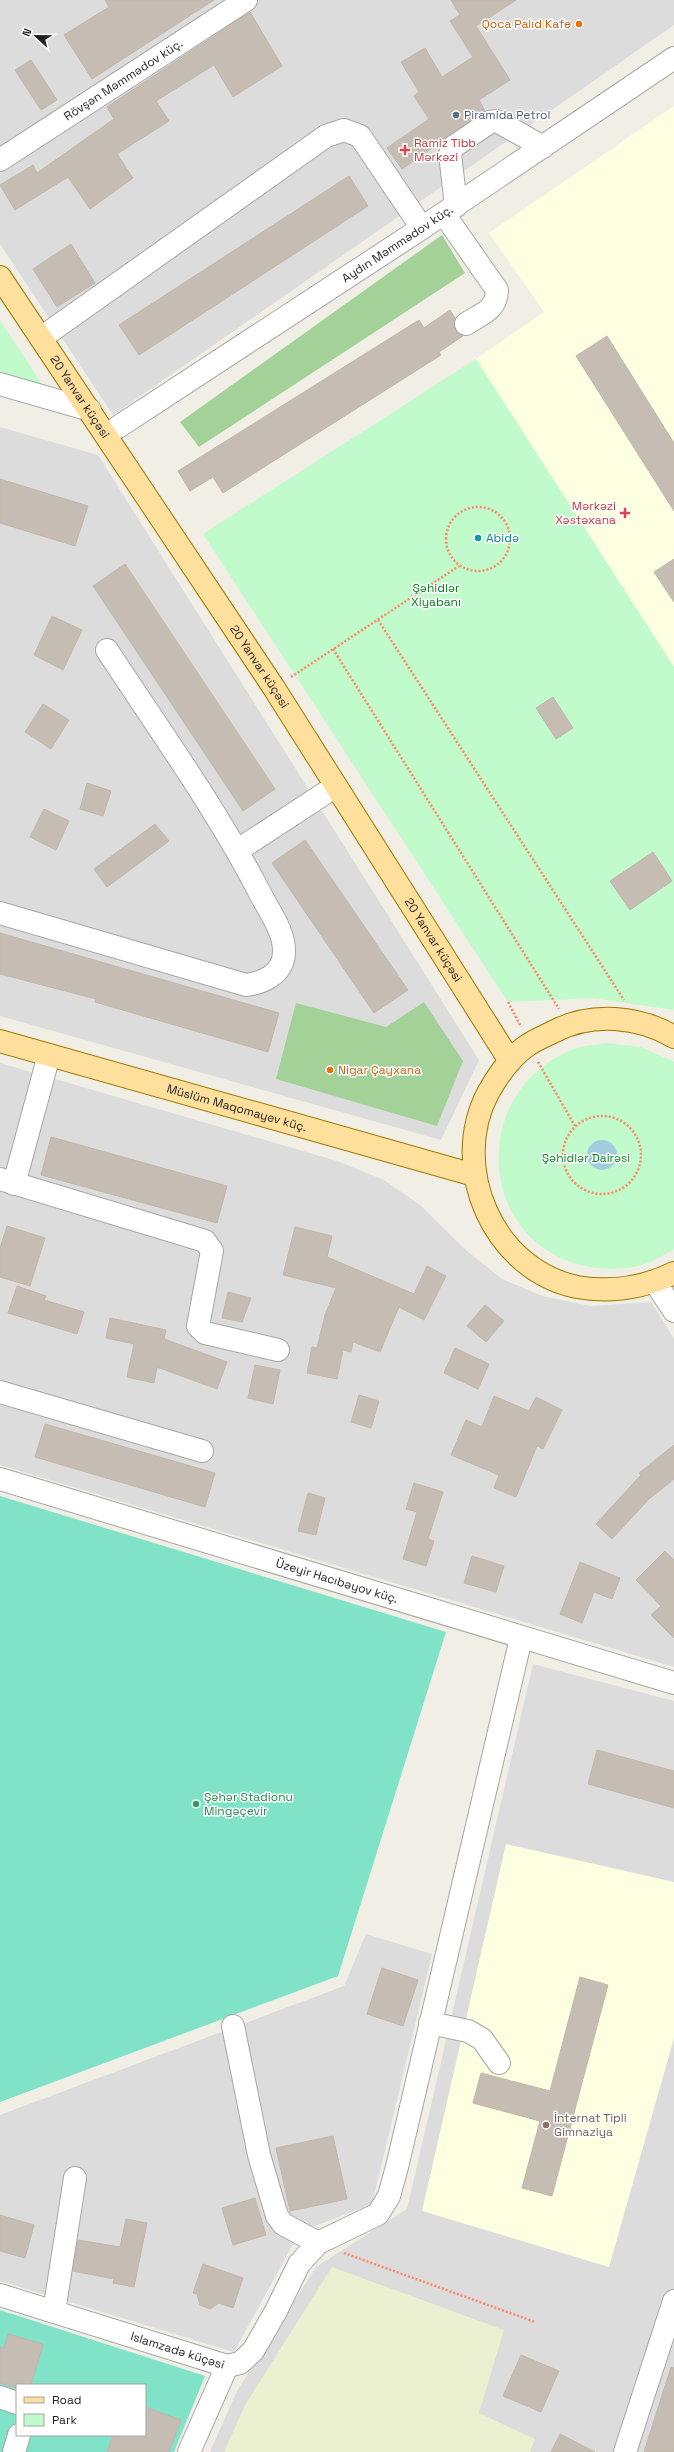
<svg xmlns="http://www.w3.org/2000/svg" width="674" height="2452" viewBox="0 0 674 2452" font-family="'Space Grotesk',sans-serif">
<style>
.residential{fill:#dddcdc}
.education{fill:#fcffe0}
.farmland{fill:#eaf0d0}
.forest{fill:#a3d198}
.park{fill:#c1fbcc}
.pitch{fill:#80e2c7;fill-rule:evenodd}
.water{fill:#a4ccdf}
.building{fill:#c5bdb4;stroke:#c3b6a7}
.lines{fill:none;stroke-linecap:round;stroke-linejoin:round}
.minor-casing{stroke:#a6a6a6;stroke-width:24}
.major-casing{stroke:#9b7800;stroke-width:24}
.path{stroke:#ff8768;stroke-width:2.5;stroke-dasharray:2 2;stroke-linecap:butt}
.minor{stroke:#fff;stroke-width:22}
.major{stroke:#ffdf9c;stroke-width:22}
.food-dot{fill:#e8710a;stroke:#fff;stroke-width:1.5}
.service-dot{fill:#5c6f8a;stroke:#fff;stroke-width:1.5}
.health-dot{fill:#e0444e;stroke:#fff;stroke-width:1.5}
.culture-dot{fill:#0f9aa8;stroke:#fff;stroke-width:1.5}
.leisure-dot{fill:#2e9e5b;stroke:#fff;stroke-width:1.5}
.education-dot{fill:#8d6e63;stroke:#fff;stroke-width:1.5}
.labels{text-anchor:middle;stroke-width:3;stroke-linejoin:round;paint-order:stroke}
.food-label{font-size:12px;fill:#c56008;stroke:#fff;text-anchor:end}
.street-label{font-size:12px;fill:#1f1f1f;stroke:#fff}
.service-label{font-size:12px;fill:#4e5e75;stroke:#fff;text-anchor:start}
.health-label{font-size:12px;fill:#be3a42;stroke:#fff;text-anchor:start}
.culture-label{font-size:12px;fill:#0d838f;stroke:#fff;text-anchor:start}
.park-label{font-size:12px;fill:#07831f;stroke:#fff}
.leisure-label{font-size:12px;fill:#27864d;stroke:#fff;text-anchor:start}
.education-label{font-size:12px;fill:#785e54;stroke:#fff;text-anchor:start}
</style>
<rect width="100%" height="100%" fill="#f0eee5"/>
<!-- residential -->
<path class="residential" d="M0 0H674V25L113 415 0 244Z
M0 427 98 455 479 1060 441 1140 0 1016Z
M0 1063 337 1161 384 1180 420 1205 467 1251 502 1279 542 1296 591 1306 651 1302 674 1339V1667L0 1465Z
M533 1664 674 1701V2452H210L237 2391 316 2267 407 2209Z
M366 1934 432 1954 372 2204 315 2226 292 2246 234 2352 0 2281V2115L344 1986Z"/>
<!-- education -->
<path class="education" d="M674 106V667L476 359 544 312 489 233Z
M506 1844 674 1882V2038L609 2267 422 2211Z"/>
<!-- farmland -->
<path class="farmland" d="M332 2267 504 2330 479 2413 535 2439 530 2452H224L245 2405Z"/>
<!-- forest -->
<path class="forest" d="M442 235 465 273 199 447 180 422Z
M424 1002 463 1061 437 1126 276 1079 296 1003 386 1027Z"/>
<!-- park -->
<path class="park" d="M0 320 58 409 0 393Z
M476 359 674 667V1010L592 998 508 1002 203 534Z
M606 1043 641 1047 674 1062V1249C666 1253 658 1259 650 1262 634 1269 614 1270 597 1268 479 1254 463 1096 571 1050 581 1046 595 1045 606 1043Z"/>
<!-- pitch -->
<path class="pitch" d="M0 1496 446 1632 338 1976 0 2102Z
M0 2310 205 2376 174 2452H0ZM17 2385H145V2435H17Z"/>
<!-- water -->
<path class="water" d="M587 1155a15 15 0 1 1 30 0a15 15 0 1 1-30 0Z"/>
<!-- building -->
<path class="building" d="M105 0H214L92 79 64 35 109 7Z
M451 0H516L476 26 510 80 479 100 485 111 402 169 387 148 429 119 414 96 419 92 401 62 425 48 442 77 473 57 450 21 460 15Z
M250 12 282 66 233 97 214 65 156 101 169 121 117 154 133 178 90 209 68 177 15 210 0 185 33 165 37 173 114 119 107 107Z
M31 60 57 100 41 110 15 70Z
M349 176 368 206 139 355 119 325Z
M71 244 95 283 57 307 33 269Z
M450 310 455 318V330L463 336 439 352 441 355 223 493 213 477 190 491 178 471 419 320 424 328Z
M607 336 674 443V511L576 356Z
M0 479 88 506 75 546 0 523Z
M674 559V602L654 572Z
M125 564 275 789 243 811 93 586Z
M52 616 82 630 63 670 34 655Z
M553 697 573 728 556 739 536 708Z
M43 704 69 720 51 749 25 732Z
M87 783 111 791 103 816 80 809Z
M44 809 69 821 56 850 30 837Z
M155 824 169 841 107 887 94 869Z
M305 840 408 990 374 1013 272 863Z
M653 852 672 881 630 910 610 881Z
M0 933 279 1013 268 1052 95 1002 96 999 0 974Z
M51 1137 227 1186 217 1223 41 1175Z
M7 1226 45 1238 30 1286 0 1277V1248Z
M295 1227 332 1236 327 1257 414 1294 427 1266 446 1276 424 1320 399 1307 380 1352 353 1342 351 1352 343 1350 337 1379 307 1373 312 1347 317 1348 325 1315 336 1288 283 1275Z
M17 1286 46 1296 44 1300 84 1312 77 1334 8 1313Z
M228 1292 251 1298 242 1322 222 1318Z
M485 1305 504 1321 486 1342 467 1326Z
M110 1318 166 1330 164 1339 227 1362 217 1389 157 1367 154 1383 127 1377 134 1344 106 1338Z
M455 1348 489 1364 478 1389 444 1373Z
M255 1365 280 1370 273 1404 248 1398Z
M359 1395 379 1401 371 1428 351 1422Z
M494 1396 529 1411 536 1397 562 1410 543 1449 537 1446 516 1497 494 1488 499 1475 451 1455 466 1420 482 1427Z
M45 1424 215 1473 205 1507 35 1457Z
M674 1445V1479L649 1499 612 1539 596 1524 641 1475 639 1473Z
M414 1483 443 1492 428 1539 434 1541 426 1566 403 1559 417 1512 406 1509Z
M308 1493 325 1498 316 1535 298 1531Z
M665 1551 674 1560V1638L651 1615 661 1606 636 1580Z
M472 1556 504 1566 496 1592 464 1583Z
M580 1562 620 1578 612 1599 594 1592 582 1623 560 1614Z
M597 1750 674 1771V1808L588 1784Z
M382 1968 418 1980 403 2026 367 2014Z
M580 1977 608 1985 552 2196 522 2188 540 2121 473 2103 481 2073 550 2091Z
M333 2136 347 2199 290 2211 276 2148Z
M255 2198 266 2235 233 2245 222 2208Z
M0 2215 34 2225 25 2258 0 2251Z
M126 2219 147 2223 134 2287 113 2283 114 2279 73 2271 78 2240 120 2247Z
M203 2264 243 2278 233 2308 219 2303 210 2309 200 2305 197 2294 193 2293Z
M8 2334 43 2344 31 2385H17V2388L0 2383V2347L4 2348Z
M521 2355 559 2371 541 2412 503 2396Z
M671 2367 674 2368V2452H644Z
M145 2407 181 2420 169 2452H107L113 2435H145Z
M560 2434 595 2452H551Z"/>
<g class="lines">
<!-- minor casing -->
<g class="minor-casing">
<g id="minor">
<path id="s1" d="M0 160 246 0"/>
<path d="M456 206 450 154 453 147 490 122 497 121 543 147"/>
<path d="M444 214 497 290C497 310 481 314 466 324"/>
<path d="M41 338 326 136 344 130 360 136 422 228"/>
<path d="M0 384 90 410"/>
<path id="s2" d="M118 427 422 228 674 58"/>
<path d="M238 850 336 786"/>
<path d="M0 913 246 985C263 983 283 974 284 953 285 933 271 914 262 897 218 811 160 731 107 650"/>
<path d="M0 1179 205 1241 212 1251 198 1326 205 1333 278 1350"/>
<path d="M14 1184 49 1055"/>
<path d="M655 1282 674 1311"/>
<path d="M0 1392 202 1451"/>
<path id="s3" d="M0 1479 674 1683"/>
<path d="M430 2023 468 2031 482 2039 499 2063"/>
<path d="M233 2026 259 2155 277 2216 283 2224 318 2243"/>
<path id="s4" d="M0 2295 227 2366 240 2363 253 2351 276 2311 299 2264 318 2243 378 2214 389 2196 397 2167 521 1638"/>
<path d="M54 2312 75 2178"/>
<path d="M0 2397 17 2403"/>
<path d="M14 2452 19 2435"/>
<path d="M189 2452 227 2366"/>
<path d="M625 2452 674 2301"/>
</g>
</g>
<!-- major casing -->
<g class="major-casing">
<g id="major">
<path id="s5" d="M0 277 274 688 510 1061"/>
<path d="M674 1037C639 1016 592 1012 555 1031 547 1035 537 1039 528 1045 511 1056 498 1075 488 1093 449 1167 493 1270 577 1287 612 1293 643 1288 674 1273"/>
<path id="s6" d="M0 1041 474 1175"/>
</g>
</g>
<!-- path -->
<path class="path" d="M446 539a32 32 0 1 1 64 0a32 32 0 1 1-64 0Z
M378 620 624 1000
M333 649 559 1009
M291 677 459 566
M508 1002 521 1027
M538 1062 575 1126
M563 1155a39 39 0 1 1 78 0a39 39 0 1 1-78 0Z
M344 2253 535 2322"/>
<!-- minor -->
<use href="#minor" class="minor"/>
<!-- major -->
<use href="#major" class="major"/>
</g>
<!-- markers -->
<g class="food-dot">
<circle cx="579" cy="24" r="4"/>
<circle cx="330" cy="1070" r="4"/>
</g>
<circle class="service-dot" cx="456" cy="115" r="4"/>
<g class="health-dot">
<path d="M403 144h4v4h4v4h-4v4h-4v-4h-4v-4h4z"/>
<path d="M623 507h4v4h4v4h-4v4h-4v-4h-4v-4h4z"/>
</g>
<circle class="culture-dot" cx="478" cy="538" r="4"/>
<circle class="leisure-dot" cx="196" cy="1804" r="4"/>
<circle class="education-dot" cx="546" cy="2125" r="4"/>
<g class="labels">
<!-- food labels -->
<g class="food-label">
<text x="571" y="28">Qoca Palıd Kafe</text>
<text x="338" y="1074" text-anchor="start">Nigar Çayxana</text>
</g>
<!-- street labels -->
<g class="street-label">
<text dy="4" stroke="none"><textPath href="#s1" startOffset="147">Rövşən Məmmədov küç.</textPath></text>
<text dy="4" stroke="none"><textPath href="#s2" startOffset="334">Aydın Məmmədov küç.</textPath></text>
<text dy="4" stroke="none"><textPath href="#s5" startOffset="144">20 Yanvar küçəsi</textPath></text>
<text dy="4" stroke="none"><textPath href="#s5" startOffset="468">20 Yanvar küçəsi</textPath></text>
<text dy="4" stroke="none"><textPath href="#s5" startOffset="792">20 Yanvar küçəsi</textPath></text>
<text dy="4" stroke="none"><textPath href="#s6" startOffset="246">Müslüm Maqomayev küç.</textPath></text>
<text dy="4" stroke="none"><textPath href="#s3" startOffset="352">Üzeyir Hacıbəyov küç.</textPath></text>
<text dy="4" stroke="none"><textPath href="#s4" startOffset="186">Islamzadə küçəsi</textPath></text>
</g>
<!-- service labels -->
<g class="service-label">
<text x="464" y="119">Piramida Petrol</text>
</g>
<!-- health labels -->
<g class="health-label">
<text x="414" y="147">Ramiz Tibb<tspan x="414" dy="14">Mərkəzi</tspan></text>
<text x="616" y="510" text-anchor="end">Mərkəzi<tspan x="616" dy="14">Xəstəxana</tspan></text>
</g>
<!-- culture labels -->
<g class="culture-label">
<text x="486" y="542">Abidə</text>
</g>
<!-- park labels -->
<g class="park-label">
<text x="436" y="592">Şəhidlər<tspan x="436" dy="14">Xiyabanı</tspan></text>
<text x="586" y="1162">Şəhidlər Dairəsi</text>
</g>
<!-- leisure labels -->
<g class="leisure-label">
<text x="204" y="1801">Şəhər Stadionu<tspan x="204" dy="14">Mingəçevir</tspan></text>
</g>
<!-- education labels -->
<g class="education-label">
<text x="554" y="2122">İnternat Tipli<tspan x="554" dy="14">Gimnaziya</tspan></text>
</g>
</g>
<!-- legend -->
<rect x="16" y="2384" width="130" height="52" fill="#ffffff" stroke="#a5a5a5"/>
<rect x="24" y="2397" width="20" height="6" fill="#ffdf9c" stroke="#a5a5a5"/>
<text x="52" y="2404" font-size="12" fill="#1f1f1f">Road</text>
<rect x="24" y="2414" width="20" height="12" fill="#c1fbcc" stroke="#a5a5a5"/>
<text x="52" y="2424" font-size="12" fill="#1f1f1f">Park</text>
<!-- north arrow -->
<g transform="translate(36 36) rotate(292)" stroke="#ffffff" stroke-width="3" paint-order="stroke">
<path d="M0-3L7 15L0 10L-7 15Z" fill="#1f1f1f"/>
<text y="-6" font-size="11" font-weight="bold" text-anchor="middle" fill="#1f1f1f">N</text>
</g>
</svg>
